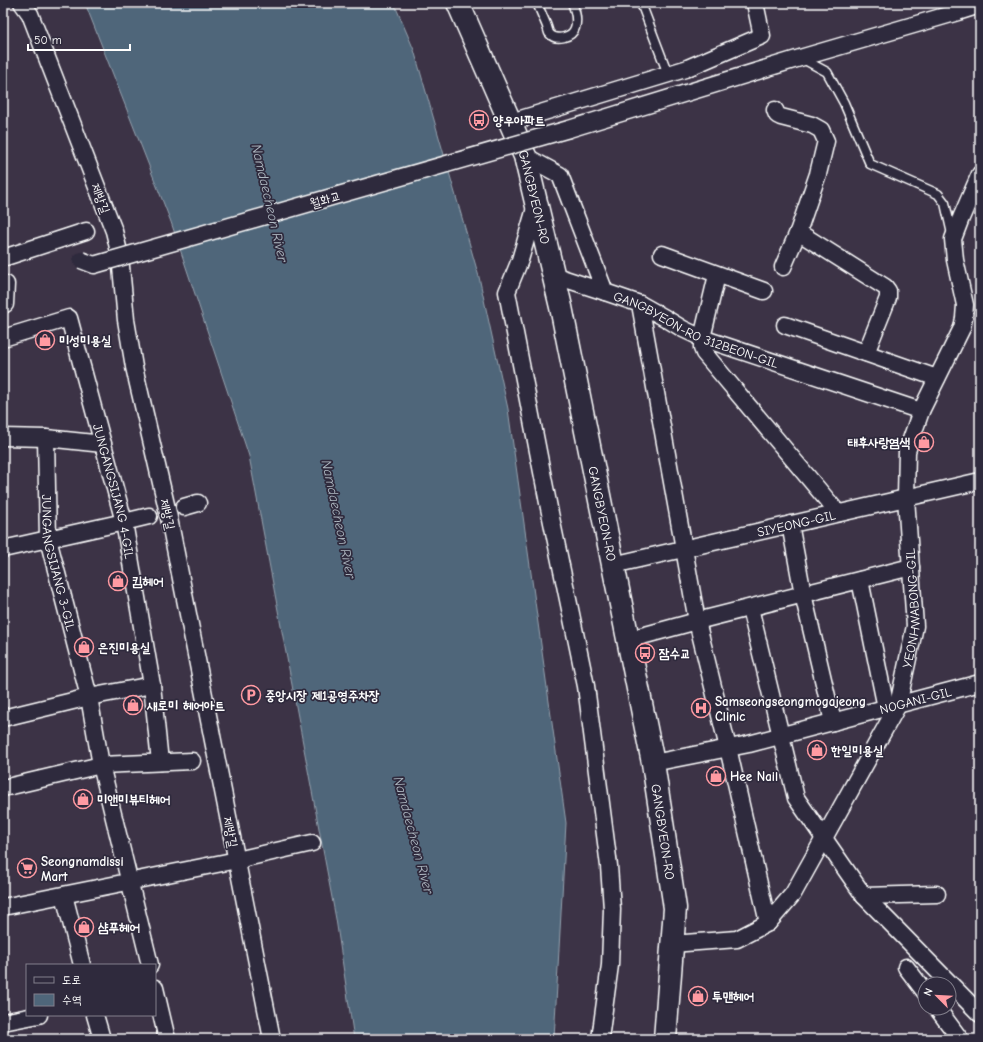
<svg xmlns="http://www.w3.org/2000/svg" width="983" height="1042" viewBox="0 0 983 1042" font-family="'Comic Neue','Poor Story',sans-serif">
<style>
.water{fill:#4f667a;stroke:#95a3af}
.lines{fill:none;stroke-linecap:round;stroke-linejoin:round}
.lane-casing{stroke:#fff;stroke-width:11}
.street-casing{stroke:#fff;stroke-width:19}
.secondary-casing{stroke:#fff;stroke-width:25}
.lane{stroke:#2f2a3d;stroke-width:8}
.street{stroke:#2f2a3d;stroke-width:16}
.secondary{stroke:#2f2a3d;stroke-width:22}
.street-bridge-casing{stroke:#fff;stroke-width:19;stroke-linecap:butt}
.street-bridge{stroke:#2f2a3d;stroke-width:16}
.labels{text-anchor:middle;stroke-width:3.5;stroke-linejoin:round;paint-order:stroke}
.poi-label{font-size:13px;font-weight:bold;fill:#fff;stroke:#2f2a3d;text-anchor:start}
.street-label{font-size:13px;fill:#fff;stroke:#2f2a3d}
.water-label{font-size:14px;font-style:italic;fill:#b0bac3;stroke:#2f2a3d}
</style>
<rect width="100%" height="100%" fill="#3c3346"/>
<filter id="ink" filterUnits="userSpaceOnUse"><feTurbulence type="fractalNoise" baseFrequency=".025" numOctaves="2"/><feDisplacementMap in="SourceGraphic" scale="8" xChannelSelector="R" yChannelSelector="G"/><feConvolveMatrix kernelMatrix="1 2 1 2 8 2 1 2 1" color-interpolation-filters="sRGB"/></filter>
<g filter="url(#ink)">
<!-- water -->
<path class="water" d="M85 3H394L414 50 479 277 508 409 566 823 554 1039H354L336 919 249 456 171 222Z"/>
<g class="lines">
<!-- lane casing -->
<g class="lane-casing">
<path id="lane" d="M537 3C540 10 543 17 546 24 547 26 548 30 549 33 556 42 572 37 575 28 578 19 575 10 572 3
M641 3 668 74
M801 58 827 72 844 103 870 164 938 194 945 203 952 234"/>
</g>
<!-- street casing -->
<g class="street-casing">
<g id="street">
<path d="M22 3 30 14 114 231 120 256 126 320 134 367 168 513 272 1039"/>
<path d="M775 110 777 115 781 117 812 125 821 130 826 141 818 174 798 232 783 267"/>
<path d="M511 122 685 69 762 36 755 3"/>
<path d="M569 129 800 58 958 12 980 5"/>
<path id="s1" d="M525 156 560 175 605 292 640 304 665 318 683 329 702 338 921 411"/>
<path d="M536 205 520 260 507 292 549 508 586 686 609 866 612 909 610 965 600 1039"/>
<path d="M798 232 885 287 888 291V298L866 353"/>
<path d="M662 254 764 291"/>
<path d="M3 258 86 231"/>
<path d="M553 275 605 292"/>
<path d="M717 275 702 338V348L704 353 838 513"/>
<path d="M640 304 697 621 728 748 768 923"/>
<path d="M3 305 5 304 6 284"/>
<path d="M785 325 937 378"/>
<path id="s2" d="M3 338 69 318 124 522 152 685 160 762"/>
<path d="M3 437 46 438 103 444"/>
<path id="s3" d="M46 438 48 539 89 697 101 765 150 965"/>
<path d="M184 507 198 503"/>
<path d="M790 524 803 594 833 722"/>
<path d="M3 549 124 522 149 516"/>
<path id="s4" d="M613 565 980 481"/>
<path d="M860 580 886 708"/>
<path d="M750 608 796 798 864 896 980 1014"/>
<path d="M627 640 697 621 911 567"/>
<path d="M3 718 89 697 152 685"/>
<path id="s5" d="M653 763 749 744 980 683"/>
<path d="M3 788 101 765 192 761"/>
<path d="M64 895 82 965"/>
<path d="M864 896 937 894"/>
<path d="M3 907 237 860 312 843"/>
<path id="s6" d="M672 944 737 939 768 923 793 894 898 705 915 626 906 498 907 451 921 411 962 328 964 318 965 305 955 260 953 239 961 218 980 174"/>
<path d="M906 967 925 992"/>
<path d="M155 988 167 1039"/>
<path d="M937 1008 960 1039"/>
<path d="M95 1015 102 1039"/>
<path d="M3 1022 39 1015"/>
</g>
</g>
<!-- secondary casing -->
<g class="secondary-casing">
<g id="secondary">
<path id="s7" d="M458 3 525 156 561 307 653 763 675 908 665 1039"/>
</g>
</g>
<!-- lane -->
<use href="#lane" class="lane"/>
<!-- street -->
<use href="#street" class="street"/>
<!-- secondary -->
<use href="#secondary" class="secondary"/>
<!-- street-bridge casing -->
<g class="street-bridge-casing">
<path id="street-bridge" d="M81 260 94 265 569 129"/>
</g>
<!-- street-bridge -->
<use href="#street-bridge" class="street-bridge"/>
</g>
</g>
<!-- icons -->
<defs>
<g id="bus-ring" transform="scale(1)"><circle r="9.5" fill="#2f2a3d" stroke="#ff9aa2" stroke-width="1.5"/><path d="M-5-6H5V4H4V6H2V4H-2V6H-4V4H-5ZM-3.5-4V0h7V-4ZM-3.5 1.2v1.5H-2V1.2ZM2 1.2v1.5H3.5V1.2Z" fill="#ff9aa2"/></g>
<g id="shop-ring" transform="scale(1)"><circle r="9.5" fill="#2f2a3d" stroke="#ff9aa2" stroke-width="1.5"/><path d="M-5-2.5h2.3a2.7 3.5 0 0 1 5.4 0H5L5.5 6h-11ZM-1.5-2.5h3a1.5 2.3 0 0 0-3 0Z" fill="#ff9aa2"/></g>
<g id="parking-ring" transform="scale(1)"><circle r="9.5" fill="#2f2a3d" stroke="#ff9aa2" stroke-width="1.5"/><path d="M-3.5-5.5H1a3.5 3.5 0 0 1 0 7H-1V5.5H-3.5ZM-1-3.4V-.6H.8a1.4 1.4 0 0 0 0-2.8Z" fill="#ff9aa2"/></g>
<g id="hospital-ring" transform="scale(1)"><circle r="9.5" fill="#2f2a3d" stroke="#ff9aa2" stroke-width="1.5"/><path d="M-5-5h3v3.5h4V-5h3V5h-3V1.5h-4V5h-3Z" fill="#ff9aa2"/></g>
<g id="supermarket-ring" transform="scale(1)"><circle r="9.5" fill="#2f2a3d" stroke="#ff9aa2" stroke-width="1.5"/><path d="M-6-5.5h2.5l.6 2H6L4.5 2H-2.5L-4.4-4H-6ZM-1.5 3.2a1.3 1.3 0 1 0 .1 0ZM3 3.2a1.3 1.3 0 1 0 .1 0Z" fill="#ff9aa2"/></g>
</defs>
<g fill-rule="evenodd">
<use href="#bus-ring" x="479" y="120"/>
<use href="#shop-ring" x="45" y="340"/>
<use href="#shop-ring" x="924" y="442"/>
<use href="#shop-ring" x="118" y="581"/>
<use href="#shop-ring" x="84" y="647"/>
<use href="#bus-ring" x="645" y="653"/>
<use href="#parking-ring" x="251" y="695"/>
<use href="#shop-ring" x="133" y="705"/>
<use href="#hospital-ring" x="701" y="708"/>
<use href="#shop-ring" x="817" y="750"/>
<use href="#shop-ring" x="716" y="776"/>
<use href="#shop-ring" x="83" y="799"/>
<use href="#supermarket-ring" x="27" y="868"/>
<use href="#shop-ring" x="84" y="927"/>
<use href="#shop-ring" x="698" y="996"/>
</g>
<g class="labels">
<!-- poi labels -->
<g class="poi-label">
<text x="493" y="125">양우아파트</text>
<text x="59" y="345">미성미용실</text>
<text x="910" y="447" text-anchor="end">태후사랑염색</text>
<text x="132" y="586">킴헤어</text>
<text x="98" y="652">은진미용실</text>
<text x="659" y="658">잠수교</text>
<text x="265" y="700">중앙시장 제1공영주차장</text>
<text x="715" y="706">Samseongseongmogajeong<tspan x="715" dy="15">Clinic</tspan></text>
<text x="147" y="710">새로미 헤어아트</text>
<text x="831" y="755">한일미용실</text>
<text x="730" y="781">Hee Nail</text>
<text x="97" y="804">미앤미뷰티헤어</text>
<text x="41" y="866">Seongnamdissi<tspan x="41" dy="15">Mart</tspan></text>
<text x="98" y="932">샴푸헤어</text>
<text x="712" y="1001">투맨헤어</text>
</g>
<!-- street labels -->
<g class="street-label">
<text dy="5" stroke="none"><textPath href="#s7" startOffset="209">GANGBYEON-RO</textPath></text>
<text transform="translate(101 198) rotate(69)" y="5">제방길</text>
<text transform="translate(325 199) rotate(-16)" y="5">월화교</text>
<text dy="5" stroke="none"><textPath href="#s1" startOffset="264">GANGBYEON-RO 312BEON-GIL</textPath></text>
<text dy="5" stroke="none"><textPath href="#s2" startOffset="248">JUNGANGSIJANG 4-GIL</textPath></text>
<text dy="5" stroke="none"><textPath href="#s7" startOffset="533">GANGBYEON-RO</textPath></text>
<text transform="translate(168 514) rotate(78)" y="5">제방길</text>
<text dy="5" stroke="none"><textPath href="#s4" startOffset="188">SIYEONG-GIL</textPath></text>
<text dy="5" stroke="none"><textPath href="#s3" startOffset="126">JUNGANGSIJANG 3-GIL</textPath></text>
<text dy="5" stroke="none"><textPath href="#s6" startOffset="453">YEONHWABONG-GIL</textPath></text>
<text dy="5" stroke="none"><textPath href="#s5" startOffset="270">NOGANI-GIL</textPath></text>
<text dy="5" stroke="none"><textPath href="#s7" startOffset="857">GANGBYEON-RO</textPath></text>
<text transform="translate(231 832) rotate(79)" y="5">제방길</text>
</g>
<!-- water labels -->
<g class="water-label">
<text transform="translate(270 203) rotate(77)" y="5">Namdaecheon River</text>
<text transform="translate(339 519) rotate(78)" y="5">Namdaecheon River</text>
<text transform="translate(414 835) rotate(75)" y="5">Namdaecheon River</text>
</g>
</g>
<!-- margin -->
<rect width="983" height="1042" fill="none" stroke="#2f2a3d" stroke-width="16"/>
<rect x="8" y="8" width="967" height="1026" fill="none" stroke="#fff" stroke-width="1.5" filter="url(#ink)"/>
<!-- legend -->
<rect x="26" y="964" width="130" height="52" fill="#2f2a3d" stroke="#827f8b"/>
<rect x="34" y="977" width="20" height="6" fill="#2f2a3d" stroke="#827f8b"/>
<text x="62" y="984" font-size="12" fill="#ffffff">도로</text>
<rect x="34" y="994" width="20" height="12" fill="#4f667a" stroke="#827f8b"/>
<text x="62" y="1004" font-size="12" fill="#ffffff">수역</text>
<!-- north arrow -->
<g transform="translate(937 996) rotate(294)"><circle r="19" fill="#2f2a3d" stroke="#827f8b"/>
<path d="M0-3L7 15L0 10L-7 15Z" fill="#ff9aa2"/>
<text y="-6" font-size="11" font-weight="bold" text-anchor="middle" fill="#ffffff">N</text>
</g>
<!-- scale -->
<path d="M28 44v6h102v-6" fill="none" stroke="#ffffff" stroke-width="2"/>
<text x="34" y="44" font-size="12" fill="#ffffff" stroke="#2f2a3d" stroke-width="3" paint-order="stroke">50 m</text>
</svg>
